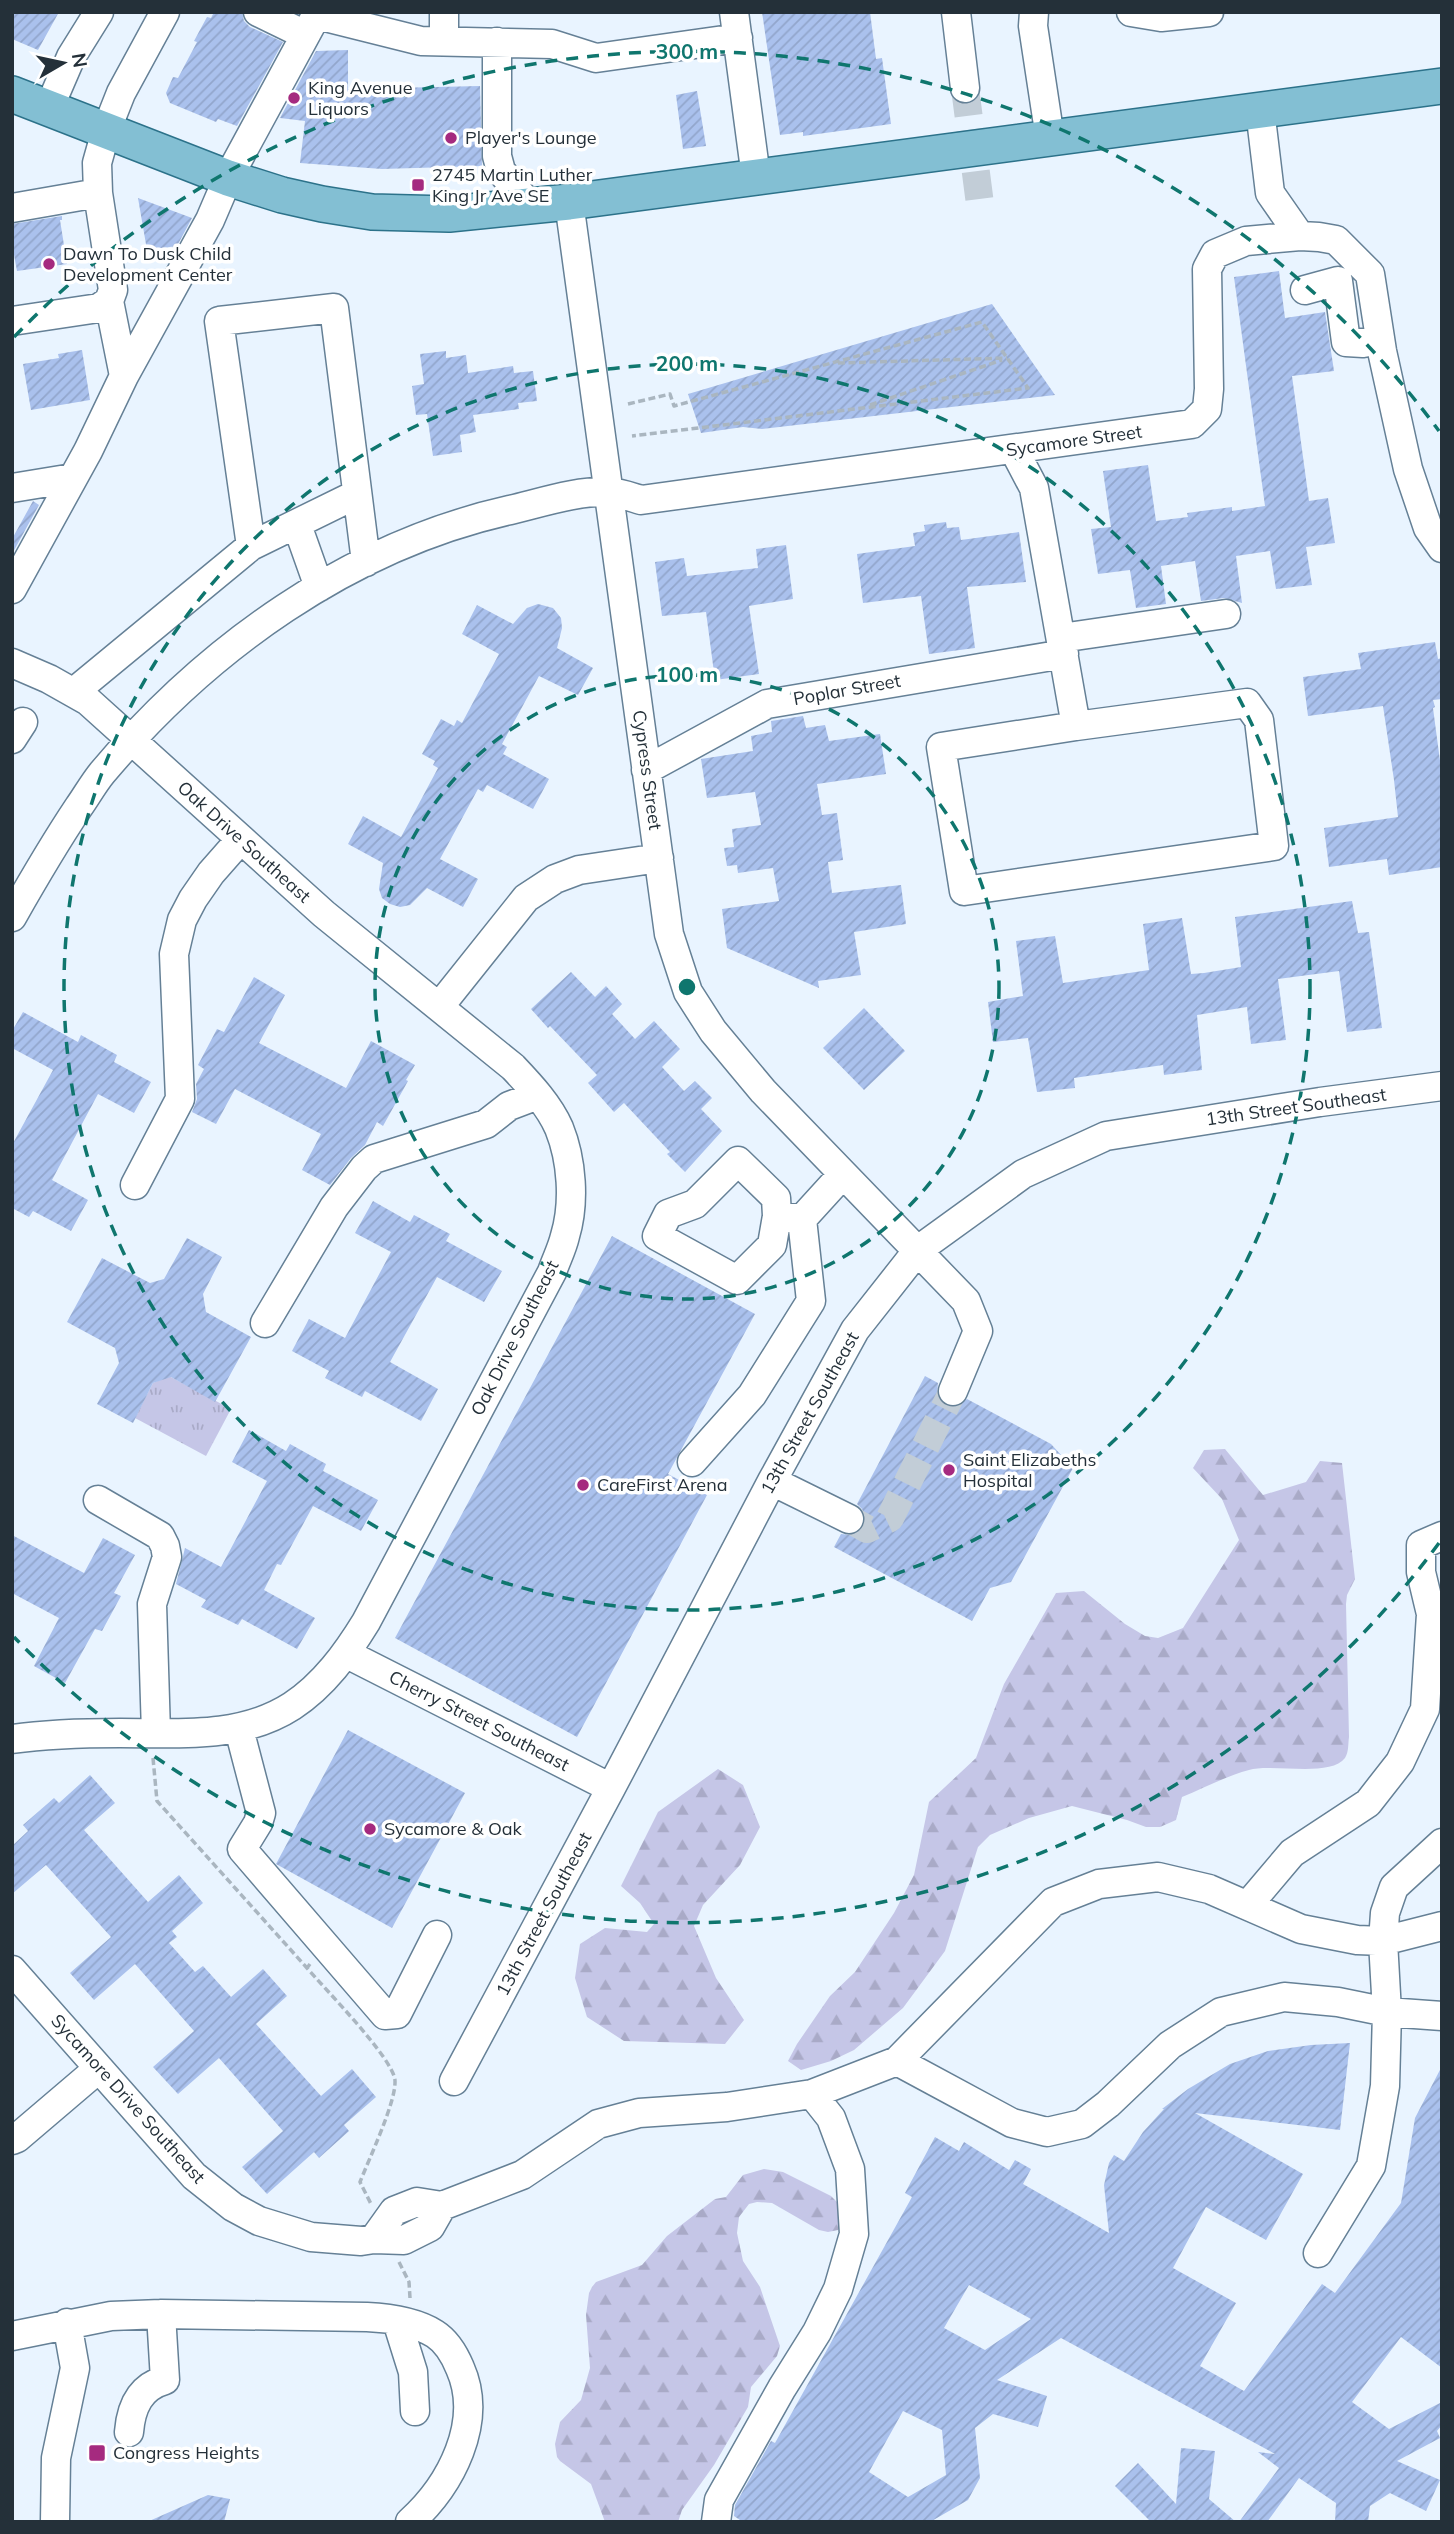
<svg xmlns="http://www.w3.org/2000/svg" width="1454" height="2534" viewBox="0 0 1454 2534" font-family="Mulish,sans-serif">
<style>
.forest{fill:url(#forest-firs)}
.park{fill:url(#park-tufts)}
.building{fill:url(#building-hatch);fill-rule:evenodd}
.lines{fill:none;stroke-linecap:round;stroke-linejoin:round}
.minor-tunnel{stroke:#c2cdd7;stroke-width:28;stroke-dasharray:28 14;stroke-linecap:butt}
.minor-casing{stroke:#658096;stroke-width:31}
.major-casing{stroke:#2c728a;stroke-width:38}
.path{stroke:#aab6c0;stroke-width:3.5;stroke-dasharray:7 3.5;stroke-linecap:butt}
.minor{stroke:#fff;stroke-width:28}
.major{stroke:#83bfd3;stroke-width:35}
.ring{fill:none;stroke:#0f766e;stroke-width:3.5;stroke-dasharray:12 9}
.poi-dot{fill:#a52a7f;stroke:#fff;stroke-width:2.5}
.labels{text-anchor:middle;stroke-width:7;stroke-linejoin:round;paint-order:stroke}
.poi-label{font-size:18px;fill:#243039;stroke:#fff;text-anchor:start}
.street-label{font-size:18px;fill:#243039;stroke:#fff}
.centre{fill:#0f766e;stroke:#fff;stroke-width:3.5}
.ring-label{font-size:21px;text-anchor:middle;font-weight:bold;fill:#0f766e;stroke:#fff;stroke-width:7;stroke-linejoin:round;paint-order:stroke}
</style>
<defs>
<pattern id="forest-firs" width="22" height="20" patternUnits="userSpaceOnUse" patternTransform="scale(1.75)"><rect width="22" height="20" fill="#c5c6e7"/><path d="M5 1l3.5 6h-7zM16 11l3.5 6h-7z" fill="#a9aac7"/></pattern>
<pattern id="park-tufts" width="24" height="20" patternUnits="userSpaceOnUse" patternTransform="scale(1.75)"><rect width="24" height="20" fill="#c5c6e7"/><path d="M3 7l-1-3M5 7V3M7 7l1-3M15 17l-1-3M17 17v-4M19 17l1-3" fill="none" stroke="#a9aac7"/></pattern>
<pattern id="building-hatch" width="6" height="6" patternUnits="userSpaceOnUse" patternTransform="scale(1.75)"><rect width="6" height="6" fill="#aac1ed"/><path d="M-1 1l2-2M0 6l6-6M5 7l2-2" fill="none" stroke="#92a6cc"/></pattern>
</defs>
<rect width="100%" height="100%" fill="#e9f4ff"/>
<!-- forest -->
<path class="forest" d="M1225 1449 1263 1495 1306 1482 1320 1461 1342 1463 1355 1579 1347 1595 1346 1604 1349 1737C1348 1743 1349 1752 1345 1758 1330 1778 1271 1763 1249 1770 1226 1776 1204 1788 1182 1797L1176 1820 1160 1827H1146L1127 1820 1072 1806 1029 1818 990 1835 978 1847 945 1951 903 2008 854 2050 831 2061 801 2070 788 2061 797 2044 830 1996 855 1972 894 1913 914 1875 929 1802 976 1758 1004 1684 1056 1593 1084 1591 1125 1624 1145 1636 1158 1638 1183 1628 1239 1540 1222 1499 1193 1468 1204 1450Z
M718 1769 743 1785 760 1827 740 1865 703 1905 694 1926 716 1978 744 2020 725 2044 624 2041 587 2017 575 1978 580 1944 605 1928 647 1932 654 1924 640 1903 621 1886 658 1812Z
M764 2169 783 2172 831 2196 837 2202 843 2222 838 2230 828 2232 819 2230 772 2203 757 2202 749 2204 739 2217 737 2233 743 2261 760 2287 780 2346 777 2356 751 2387 748 2407 714 2465 682 2510 678 2522H605L591 2484 560 2461 557 2457 555 2444 560 2422 581 2400 590 2368 586 2315 589 2293 592 2287 596 2282 642 2265 667 2236 715 2199 726 2197 743 2175Z"/>
<!-- park -->
<path class="park" d="M169 1376 231 1409 206 1456 135 1418 153 1383Z"/>
<!-- building -->
<path class="building" d="M12 12H59L38 50 12 39Z
M214 12H242L244 21 250 27 283 42 237 126 218 119 216 122 170 103 166 93 173 77 178 78 197 42 194 41 207 17 211 18Z
M762 12H870L876 59 882 58 891 124 803 136V132L780 135Z
M348 50V89L480 86 482 166 382 169 300 163 305 121 280 118 316 51Z
M697 91 706 146 683 149 676 95Z
M138 198 192 218 177 246 147 250Z
M62 216V220H60L67 264 17 271 12 244V224Z
M1279 271 1285 318 1325 312 1334 371 1292 376 1309 501 1328 498 1335 543 1306 547 1312 585 1276 589 1270 551 1236 556 1242 603 1224 598 1201 601 1195 561 1161 566 1166 604 1136 608 1130 570 1098 574 1091 529 1111 527 1103 471 1148 465 1156 521 1188 517 1187 513 1232 507V511L1265 506 1234 277Z
M992 304 1055 395 762 429 743 427 701 433 688 394Z
M82 350 90 400 31 410 23 364 59 358 58 354Z
M446 351V358L466 355 468 373 513 366 514 373 533 371 537 401 518 403 519 409 473 415 476 432 460 435 462 452 433 456 427 414 416 415 412 386 424 384 420 354Z
M33 501 39 505 12 554V539Z
M946 522 947 528 959 527 961 540 1019 532 1026 582 967 587 975 648 929 654 921 596 863 603 857 554 915 546 913 533 925 531 924 525Z
M786 545 793 599 749 606 759 674 715 680 706 612 662 616 655 562 684 558 687 576 758 568 756 549Z
M538 604 553 608 561 618 562 628 557 648 593 668 578 695 539 676 502 744 507 747 503 754 549 779 533 809 487 785 483 792 478 789 440 859 478 879 463 907 427 888 410 905 400 907 390 904 382 898 379 889 383 863 348 844 363 816 401 837 438 768 433 765 435 761 422 754 441 719 454 726 457 720 462 723 499 654 462 634 477 605 513 624 527 608Z
M1435 642 1438 659 1442 658V699L1433 700 1435 707 1433 708 1442 776V867L1389 875 1387 859 1329 867 1324 828 1398 817 1394 780 1383 706 1308 716 1303 677 1361 669 1358 653Z
M803 716 806 728 825 725 829 741 880 734 886 774 817 784 822 815 837 813 843 860 828 862 832 893 901 885 906 924 854 932 861 975 818 981 819 988 727 948 722 909 779 901 773 868 738 873 737 865 727 866 724 848 734 847 732 829 761 825 755 792 707 798 701 759 753 751 751 736 772 732 771 721Z
M1352 901 1358 933 1369 932 1382 1028 1347 1032 1339 971 1278 979 1286 1040 1251 1044 1247 1007 1197 1015 1202 1070 1164 1075 1163 1065 1074 1078 1075 1088 1037 1092 1028 1038 993 1042 988 1002 1023 996 1016 941 1055 936 1063 983 1149 970 1143 924 1182 918 1191 974 1204 973 1241 967 1235 917Z
M571 972 595 997 606 986 622 1004 612 1014 635 1039 654 1021 680 1049 662 1067 684 1091 695 1081 712 1098 701 1109 722 1131 685 1172 667 1154 670 1152 624 1103 614 1112 588 1083 597 1075 550 1026 548 1028 531 1009Z
M254 977 285 995 259 1043 346 1088 371 1041 415 1065 406 1080 408 1081 383 1126 377 1122 365 1145 351 1158 330 1185 302 1170 321 1134 235 1089 216 1124 192 1112 197 1099 196 1084 204 1069 198 1065 217 1029 224 1032Z
M864 1008 905 1051 864 1090 823 1048Z
M23 1012 78 1042 81 1035 117 1055 114 1062 151 1082 134 1113 98 1094 52 1180 88 1200 71 1231 33 1211 29 1217 12 1208V1145L53 1070 12 1048V1031Z
M373 1201 410 1222 414 1215 450 1234 446 1241 502 1271 484 1302 437 1277 390 1362 438 1389 421 1421 365 1391 362 1397 325 1378 329 1371 292 1351 309 1319 345 1338 391 1252 355 1233Z
M612 1236 755 1314 668 1474 707 1495 577 1737 395 1638Z
M187 1238 222 1257 203 1294 206 1312 251 1337 215 1402 171 1377 153 1383 133 1423 97 1404 119 1363 115 1348 67 1322 102 1258 150 1283 164 1279Z
M925 1376 938 1383 937 1394 939 1401 946 1406 956 1407 967 1399 1051 1444 1073 1468 1011 1582 990 1588 972 1621 834 1547 841 1534 851 1535 858 1533 864 1527 865 1517 862 1509 857 1504Z
M249 1430 286 1451 290 1444 326 1464 323 1471 378 1500 361 1531 313 1506 281 1565 277 1564 264 1590 315 1618 297 1649 242 1619 238 1625 201 1607 206 1600 176 1584 185 1548 221 1567 267 1481 232 1462Z
M12 1535 84 1573 103 1538 135 1555 114 1593 121 1596 102 1631 95 1629 65 1683 34 1666 59 1618 12 1593Z
M348 1730 465 1793 392 1928 276 1864Z
M90 1775 115 1803 84 1830 148 1902 179 1875 203 1903 172 1931 177 1937 169 1943 195 1972 203 1966 231 1997 263 1969 287 1996 256 2024 321 2096 352 2069 376 2097 344 2125 349 2131 319 2158 314 2152 267 2194 242 2167 283 2131 219 2058 178 2094 153 2067 194 2031 135 1964 94 2000 70 1973 111 1937 46 1865 12 1894V1846L28 1831 23 1825 54 1798 59 1803Z
M1350 2043 1340 2130 1195 2113 1303 2174 1266 2240 1206 2207 1173 2268 1236 2303 1200 2366 1244 2391 1322 2284 1335 2293 1401 2203 1415 2118 1442 2066V2368L1401 2337 1352 2402 1389 2429 1442 2402V2425L1437 2431 1440 2438 1397 2461 1440 2480 1426 2511 1390 2493 1370 2506 1368 2522H1335L1336 2503 1299 2478 1267 2522H1239L1279 2468 1258 2452 1275 2454 1061 2338 997 2380 1047 2396 1038 2427 993 2414 975 2428 980 2478 968 2500 930 2522H743L734 2516 735 2505 771 2441 775 2443 912 2197 905 2193 935 2137 959 2151 964 2142 1009 2170 1015 2160 1031 2169 1023 2184 1109 2233 1104 2185 1109 2163 1114 2155 1124 2161 1143 2132 1164 2109H1162L1188 2089 1230 2064 1268 2051 1311 2045ZM969 2285 1031 2319 985 2350 944 2328ZM903 2411 942 2430 946 2475 908 2497 869 2472Z
M1181 2448 1215 2451 1209 2499 1236 2522H1151L1115 2486 1138 2463 1176 2504Z
M208 2495 230 2499 224 2522H147Z"/>
<g class="lines">
<!-- minor-tunnel -->
<path class="minor-tunnel" d="M965 88 981 212
M849 1519 867 1529 890 1518 953 1391"/>
<!-- minor casing -->
<g class="minor-casing">
<path id="minor" d="M258 12 293 29
M444 12V41
M734 12 756 177
M956 12 965 88
M1034 12 1033 26 1050 138
M1131 12 1161 17 1209 12
M317 15 421 41 552 44 596 58 738 38
M497 42V156L501 171 530 206
M49 108 71 57 99 12
M1260 110 1270 193 1300 236
M569 202 669 934 688 992 713 1031 763 1091 966 1301 978 1331 953 1391
M12 208 98 193
M1305 290 1338 281 1346 342 1363 343 1380 340
M12 321 99 308 109 301 113 290 98 193 97 163 106 131 121 93 165 12
M124 376 210 220 228 178 318 12
M1014 450 1034 488 1076 726 1247 703 1259 720 1274 846 964 891 941 747 1076 726
M12 488 73 478
M357 494 251 546 219 321 334 308 366 562
M297 525 319 587
M12 589 88 451 124 376 109 301
M1061 638 1226 614
M12 663 49 679 88 701 324 914 513 1067C530 1085 549 1105 559 1128 572 1160 575 1203 565 1236 562 1249 556 1260 552 1272L366 1622C347 1653 324 1685 292 1706 241 1739 178 1733 120 1733 83 1733 48 1734 12 1739
M74 692 251 546
M12 739 23 722
M646 770 767 704 1064 654
M12 917C33 880 54 844 78 808 86 797 93 784 102 773 207 648 349 546 510 510 540 503 579 490 610 492 620 493 631 497 641 500L1192 424 1207 409 1209 389 1207 269 1215 254 1246 241 1300 236 1319 237 1336 240 1370 274 1382 351 1408 469 1428 528 1442 548
M439 1007 526 898 555 879 579 870 659 858
M135 1185 180 1099 174 954 182 920 193 899 211 873 240 840
M777 1216 772 1245 737 1280 657 1236 668 1214 695 1204 738 1161 776 1198 777 1216 802 1219
M265 1323 334 1207 364 1168 374 1159 486 1124 509 1106 538 1095
M692 1462 752 1395 811 1301 802 1219 843 1174
M772 1481 849 1519
M98 1500 160 1536 165 1546 167 1557 152 1604 156 1733
M347 1654 611 1788
M239 1729 261 1813 258 1823 242 1849 385 2015 397 2014 437 1935
M1248 1905 1292 1853 1368 1803 1400 1762 1425 1709 1431 1614 1421 1572V1545L1442 1536
M12 1970 194 2176 233 2207 259 2221 311 2237 361 2241 374 2239 404 2240 430 2227 442 2206
M897 2061 1012 2123 1047 2132 1082 2124 1108 2104 1170 2045 1221 2012 1284 1997 1338 2002 1387 2012 1442 2016
M454 2081 611 1788 772 1481 855 1330 918 1250 1023 1174 1106 1136 1320 1102 1442 1086
M12 2140 17 2138 98 2069
M374 2239 394 2211 417 2202 442 2206 522 2175 598 2124 639 2113 727 2107 812 2094 897 2061 1053 1902 1099 1884 1158 1877 1209 1889 1301 1929 1357 1940 1383 1941 1442 1926
M1318 2253 1371 2166 1385 2086 1387 2012 1383 1941 1385 1913 1394 1887 1442 1843
M397 2321 413 2372 415 2411
M12 2336 111 2316 161 2314 367 2317C389 2318 416 2322 435 2334 446 2341 455 2356 460 2368 484 2422 451 2485 410 2522
M129 2432C131 2407 140 2387 165 2380L161 2314
M55 2522 56 2458 75 2368 67 2323
M716 2522 719 2500 782 2388 817 2332 838 2289 854 2234 850 2169 831 2118 812 2094"/>
</g>
<!-- major casing -->
<g class="major-casing">
<path id="major" d="M12 94 228 178 282 195 322 204 372 212 449 214 569 202 1442 86"/>
</g>
<!-- path -->
<path class="path" d="M838 363 1007 358
M628 404 670 394 674 406 982 322 1028 388 632 436
M870 405 1002 360
M153 1758 157 1801 307 1968
M310 1964 307 1968C323 1987 395 2060 395 2081 396 2102 369 2159 360 2182L371 2204
M399 2262 409 2282 410 2298"/>
<!-- minor -->
<use href="#minor" class="minor"/>
<!-- major -->
<use href="#major" class="major"/>
</g>
<!-- distance rings -->
<g class="ring">
<circle cx="687" cy="987" r="312"/>
<circle cx="687" cy="987" r="623"/>
<path d="M1439 1543A935 935 0 0 1 14 1637M14 337A935 935 0 0 1 1439 431"/>
</g>
<!-- markers -->
<g class="poi-dot">
<circle cx="294" cy="98" r="7"/>
<circle cx="451" cy="138" r="7"/>
<rect x="411" y="178" width="14" height="14" rx="3.5"/>
<circle cx="49" cy="264" r="7"/>
<circle cx="949" cy="1470" r="7"/>
<circle cx="583" cy="1485" r="7"/>
<circle cx="370" cy="1829" r="7"/>
<rect x="88" y="2444" width="18" height="18" rx="3.5"/>
</g>
<g class="labels">
<!-- poi labels -->
<g class="poi-label">
<text x="308" y="94">King Avenue<tspan x="308" dy="21">Liquors</tspan></text>
<text x="465" y="144">Player's Lounge</text>
<text x="432" y="181">2745 Martin Luther<tspan x="432" dy="21">King Jr Ave SE</tspan></text>
<text x="63" y="260">Dawn To Dusk Child<tspan x="63" dy="21">Development Center</tspan></text>
<text x="963" y="1466">Saint Elizabeths<tspan x="963" dy="21">Hospital</tspan></text>
<text x="597" y="1491">CareFirst Arena</text>
<text x="384" y="1835">Sycamore &amp; Oak</text>
<text x="113" y="2459">Congress Heights</text>
</g>
<!-- street labels -->
<g class="street-label">
<text transform="translate(1074 441) rotate(-8)" y="6">Sycamore Street</text>
<text transform="translate(847 690) rotate(-10)" y="6">Poplar Street</text>
<text transform="translate(647 770) rotate(82)" y="6">Cypress Street</text>
<text transform="translate(244 842) rotate(42)" y="6">Oak Drive Southeast</text>
<text transform="translate(1296 1107) rotate(-8)" y="6">13th Street Southeast</text>
<text transform="translate(515 1338) rotate(-63)" y="6">Oak Drive Southeast</text>
<text transform="translate(810 1413) rotate(-61)" y="6">13th Street Southeast</text>
<text transform="translate(479 1721) rotate(27)" y="6">Cherry Street Southeast</text>
<text transform="translate(544 1914) rotate(-62)" y="6">13th Street Southeast</text>
<text transform="translate(128 2099) rotate(48)" y="6">Sycamore Drive Southeast</text>
</g>
</g>
<circle cx="687" cy="987" r="10" class="centre"/>
<g class="ring-label">
<text x="687" y="59">300 m</text>
<text x="687" y="371">200 m</text>
<text x="687" y="682">100 m</text>
</g>
<!-- border -->
<rect width="1454" height="2534" fill="none" stroke="#243039" stroke-width="28"/>
<!-- north arrow -->
<g transform="translate(63 63) rotate(81)" stroke="#ffffff" stroke-width="5" paint-order="stroke">
<path d="M0-5L12 26L0 18L-12 26Z" fill="#243039"/>
<text y="-10" font-size="19" font-weight="bold" text-anchor="middle" fill="#243039">N</text>
</g>
</svg>
